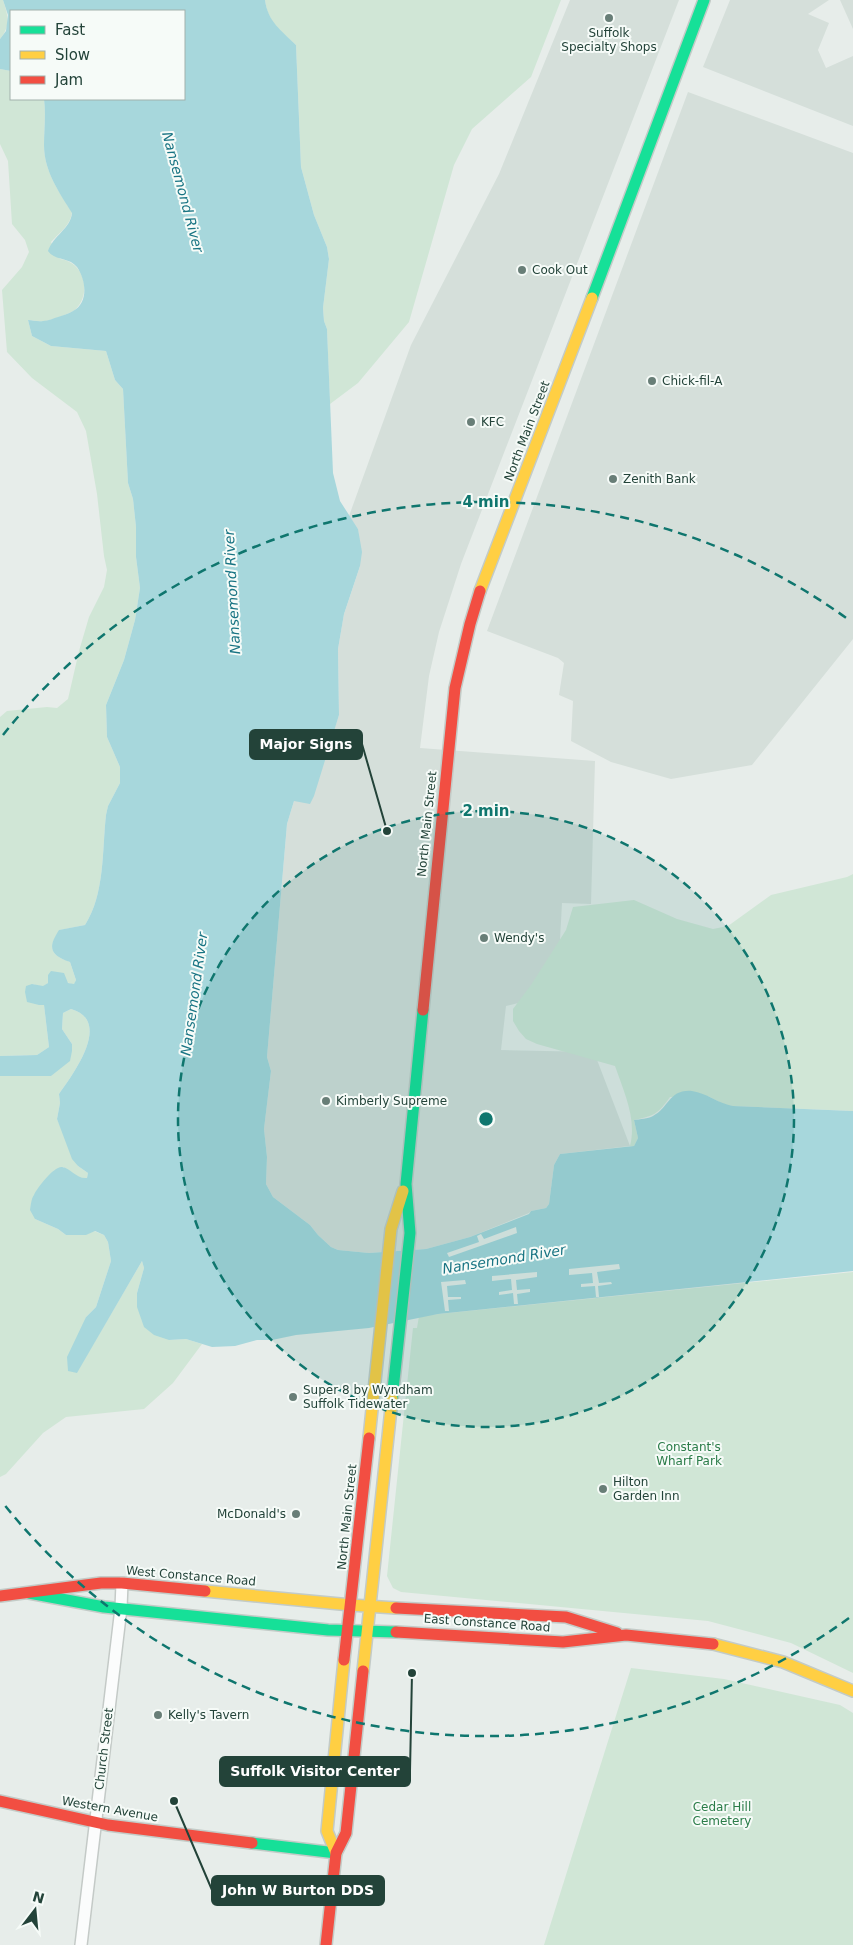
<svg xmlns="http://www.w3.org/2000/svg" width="853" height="1945" viewBox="0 0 853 1945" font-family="'DejaVu Sans',sans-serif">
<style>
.built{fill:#d5dfda}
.green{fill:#d0e6d6}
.water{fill:#a7d7dc}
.pier{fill:#e7edea}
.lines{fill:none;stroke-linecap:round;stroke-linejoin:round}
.street-casing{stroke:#c4cac7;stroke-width:14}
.fast-casing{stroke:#c3cbc7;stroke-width:14}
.slow-casing{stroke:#c3cbc7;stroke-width:14}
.jam-casing{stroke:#c3cbc7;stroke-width:14}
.street{stroke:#fbfcfc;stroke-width:11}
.fast{stroke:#16e098;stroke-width:11}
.slow{stroke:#ffcf43;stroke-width:11}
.jam{stroke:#f24e42;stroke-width:11}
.ring{fill:none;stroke:#0f766e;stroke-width:2.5;stroke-dasharray:9 6}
.poi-dot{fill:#687e77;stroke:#f6fbf8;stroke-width:2}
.labels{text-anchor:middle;stroke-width:4;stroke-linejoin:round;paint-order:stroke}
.poi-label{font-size:12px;fill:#234339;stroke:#f6fbf8;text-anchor:start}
.street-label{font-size:12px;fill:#234339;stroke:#f6fbf8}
.park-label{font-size:12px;fill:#2a7c48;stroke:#f6fbf8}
.water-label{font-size:14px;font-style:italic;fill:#187483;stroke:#f6fbf8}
.centre{fill:#0f766e;stroke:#f6fbf8;stroke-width:2.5}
.ring-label{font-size:15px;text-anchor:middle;font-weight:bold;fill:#0f766e;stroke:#f6fbf8;stroke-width:4;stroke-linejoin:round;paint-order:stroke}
.leader{fill:none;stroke:#234339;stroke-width:2}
.callout-dot{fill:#234339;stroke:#f6fbf8;stroke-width:2}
.callout{fill:#234339;stroke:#234339;stroke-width:2}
.callout-label{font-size:14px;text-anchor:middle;font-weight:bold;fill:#fff}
</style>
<rect width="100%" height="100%" fill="#e7edea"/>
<!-- built -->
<path class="built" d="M570 0H679L461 564 439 632 429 676 420 748 595 761 591 904 562 903 557 994 506 1006 501 1050 594 1052 630 1146 560 1154 554 1165 549 1204 546 1208 531 1211 529 1213 470 1237 426 1249 369 1253 338 1250 331 1247 318 1235 310 1225 273 1197 266 1184 267 1157 264 1129 271 1071 267 1057 287 824 294 801 323 763 339 715 338 649 344 614 360 566 358 529 349 516 411 345 499 174Z
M730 0H829L808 14 829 23 818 50 826 68 853 56V126L703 67Z
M840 0H853V29Z
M688 92 853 153V639L752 765 671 779 611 762 571 741 573 701 559 695 564 663 558 658 487 631Z"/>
<!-- green -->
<path class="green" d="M0 0H3C8 15 11 26 0 39Z
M265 0H561L531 77 472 129 454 165 409 322 358 383 330 404 327 329 324 321 323 308 329 259 327 247 314 215 301 167 296 45C280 30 268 23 265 0Z
M0 69 11 71V99H44C46 114 44 130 44 145 44 171 59 192 72 212 71 225 59 233 51 242L60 259C84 262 92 292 76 309 72 313 50 321 44 321 39 322 33 320 28 320L32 336 51 346 106 351 115 380 123 389 128 483 133 499 136 527V557L140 588 135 620 124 660 106 705 107 737 120 767V783L108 806 106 815C102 851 105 894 85 925L60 930C48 947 49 955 70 962L76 980 74 985 48 975V983L43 987 32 984 44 1005 49 1047 37 1055 0 1056V717L7 711 47 707 57 708 68 699 79 651 89 617 104 587 107 570 104 556 97 494 86 431 77 412 32 378 7 352 2 290 22 267 29 252 25 240 12 224 8 161 0 144Z
M853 874V1111L733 1106 725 1105 708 1096 670 1097C658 1114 654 1116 634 1120L638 1138 634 1146H630C637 1119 624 1092 615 1066L537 1044 526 1039 519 1031 513 1021V1009L531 985 566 930 573 907 634 900 677 919 713 929 728 926 771 895 847 877Z
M71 1009C113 1021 73 1074 59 1094L60 1103 57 1119 78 1166 88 1173 87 1179H81L63 1167 35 1219 58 1229 66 1235H85L94 1231 104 1235 108 1242 111 1261 96 1307 86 1317 77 1372 142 1261 144 1268 137 1293 169 1340 186 1339 202 1344 173 1383 144 1409 66 1417 43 1433 6 1474 0 1477V1076H51L72 1044 62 1029 63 1013Z
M853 1272V1673L791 1643 708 1621 401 1592 393 1588 387 1576 413 1328H417L419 1316Z
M631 1668 724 1679 840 1705 853 1713V1945H544Z"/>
<!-- water -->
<path class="water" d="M3 0H265C268 22 281 30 296 45L301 167 314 215 327 247 329 259 323 308 324 321 327 329 333 473 340 501 358 529 362 552 360 566 344 614 338 649 339 715 314 796 310 804 294 801 287 824 267 1057 271 1071 264 1129 267 1157 266 1184 273 1197 310 1225 318 1235 331 1247 338 1250 369 1253 426 1249 470 1237 529 1214 531 1211 546 1208 549 1204 554 1165 560 1154 634 1146 638 1138 634 1120C640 1119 648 1119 653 1116 669 1108 669 1089 692 1091 707 1093 719 1104 733 1106L853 1111V1271L438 1314 369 1328 296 1335 272 1340H257L235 1346 212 1347 186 1339 169 1340 154 1335 144 1327 137 1307V1293L144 1268 142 1261 77 1373 68 1371 67 1357 86 1317 96 1307 111 1261 108 1242 104 1235 95 1231 86 1235H66L58 1229 35 1219 30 1210C31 1205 31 1199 34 1195 37 1188 54 1166 62 1167 71 1168 76 1179 87 1178L88 1173 78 1166 72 1159 57 1119 60 1103 59 1094C73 1074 113 1021 71 1009L63 1013 62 1029 72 1044V1051L70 1061 51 1076H0V1056L37 1055 49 1047 44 1005H39L27 1002 25 992 26 986 32 984 43 986 48 983V975L51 971 64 973 68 983 74 984 76 980 70 962C49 955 48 947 59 930L85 925C105 894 102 851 106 815L108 806 120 783V767L107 737 106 705 124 660 135 620 140 588 136 557V527L133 499 128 483 123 389 115 380 106 351 51 346 32 336 28 320C33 320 38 322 43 321 48 321 54 318 58 317 63 315 68 314 73 311 89 303 86 280 77 267 69 257 55 261 48 251 53 236 71 228 72 213 59 192 44 171 44 145 44 130 46 114 44 99H184V11H11V71L0 69V39L6 31 8 15Z"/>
<!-- pier -->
<path class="pier" d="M516 1227 517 1233 449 1257 447 1253 479 1242 477 1236 481 1234 484 1239Z
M619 1264 620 1269 597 1272 599 1283 611 1282 612 1284 598 1286 599 1297H596L595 1286 581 1287V1284L593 1283 592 1273 569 1275V1269Z
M537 1272V1277L516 1280 517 1290 530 1289V1292L517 1294 518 1304H514L513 1293 499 1295V1292L512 1290 511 1279 492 1281V1276Z
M465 1280 466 1284 447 1286 448 1297H461V1299L448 1300 449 1311H445L441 1282Z"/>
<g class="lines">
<!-- street casing -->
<g class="street-casing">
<path id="street" d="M81 1945 121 1608 122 1583"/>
</g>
<!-- fast casing -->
<g class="fast-casing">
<path id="fast" d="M592 298 704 0
M392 1399 410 1233 406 1184 423 1010
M29 1593 104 1607 328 1630 396 1632
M252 1843 336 1853"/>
</g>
<!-- slow casing -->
<g class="slow-casing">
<path id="slow" d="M480 591 592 298
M369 1438 391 1229 403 1191
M205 1591 351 1605 396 1608
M713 1644 783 1662 853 1691
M363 1671 392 1399
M336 1853 327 1831 344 1660"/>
</g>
<!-- jam casing -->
<g class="jam-casing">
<path id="jam" d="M423 1010 455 688 470 624 480 591
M0 1596 101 1583H122L205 1591
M396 1608 566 1617 617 1633
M396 1632 563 1642 626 1635 713 1644
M344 1660 369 1438
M0 1801 108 1825 252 1843
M326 1945 336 1853 346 1833 363 1671"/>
</g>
<!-- street -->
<use href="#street" class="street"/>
<!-- fast -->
<use href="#fast" class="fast"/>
<!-- slow -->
<use href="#slow" class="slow"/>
<!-- jam -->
<use href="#jam" class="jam"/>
</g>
<!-- distance rings -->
<circle cx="486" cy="1119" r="308" fill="#0f766e" fill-opacity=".12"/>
<g class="ring">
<circle cx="486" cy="1119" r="308"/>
<path d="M849 1618A617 617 0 0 1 3 1503M3 735A617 617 0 0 1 849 620"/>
</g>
<!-- markers -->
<g class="poi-dot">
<circle cx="609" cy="18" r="5"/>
<circle cx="522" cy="270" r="5"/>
<circle cx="652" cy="381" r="5"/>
<circle cx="471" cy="422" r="5"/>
<circle cx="613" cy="479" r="5"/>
<circle cx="484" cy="938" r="5"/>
<circle cx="326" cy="1101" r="5"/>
<circle cx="293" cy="1397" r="5"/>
<circle cx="603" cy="1489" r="5"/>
<circle cx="296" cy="1514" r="5"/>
<circle cx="158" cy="1715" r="5"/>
</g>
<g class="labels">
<!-- poi labels -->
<g class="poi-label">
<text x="609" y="37" text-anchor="middle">Suffolk<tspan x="609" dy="14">Specialty Shops</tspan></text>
<text x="532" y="274">Cook Out</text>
<text x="662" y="385">Chick-fil-A</text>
<text x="481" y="426">KFC</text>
<text x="623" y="483">Zenith Bank</text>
<text x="494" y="942">Wendy's</text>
<text x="336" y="1105">Kimberly Supreme</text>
<text x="303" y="1394">Super 8 by Wyndham<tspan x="303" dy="14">Suffolk Tidewater</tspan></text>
<text x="613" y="1486">Hilton<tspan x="613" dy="14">Garden Inn</tspan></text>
<text x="286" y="1518" text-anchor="end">McDonald's</text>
<text x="168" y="1719">Kelly's Tavern</text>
</g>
<!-- street labels -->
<g class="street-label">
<text transform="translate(527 431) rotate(-69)" y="4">North Main Street</text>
<text transform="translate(427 824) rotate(-84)" y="4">North Main Street</text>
<text transform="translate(347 1517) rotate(-84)" y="4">North Main Street</text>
<text transform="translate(191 1576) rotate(5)" y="4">West Constance Road</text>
<text transform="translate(487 1623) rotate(4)" y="4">East Constance Road</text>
<text transform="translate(104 1749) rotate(-83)" y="4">Church Street</text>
<text transform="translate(110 1809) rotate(10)" y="4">Western Avenue</text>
</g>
<!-- park labels -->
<g class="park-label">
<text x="689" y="1451">Constant's<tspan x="689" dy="14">Wharf Park</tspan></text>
<text x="722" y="1811">Cedar Hill<tspan x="722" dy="14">Cemetery</tspan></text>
</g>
<!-- water labels -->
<g class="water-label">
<text transform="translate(183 192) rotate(75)" y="5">Nansemond River</text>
<text transform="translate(232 592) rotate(-93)" y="5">Nansemond River</text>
<text transform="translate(194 994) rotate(-82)" y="5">Nansemond River</text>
<text transform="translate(504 1259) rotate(-9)" y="5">Nansemond River</text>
</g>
</g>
<circle cx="486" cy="1119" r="8" class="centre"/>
<g class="ring-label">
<text x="486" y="507">4 min</text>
<text x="486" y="816">2 min</text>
</g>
<!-- callouts -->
<path class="leader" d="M387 831L362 744M412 1673L410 1771M174 1801L212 1890"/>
<g class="callout-dot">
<circle cx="387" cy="831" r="5"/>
<circle cx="412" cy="1673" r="5"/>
<circle cx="174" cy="1801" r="5"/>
</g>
<g class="callout">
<rect x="250" y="730" width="112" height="29" rx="5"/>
<rect x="220" y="1757" width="190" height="29" rx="5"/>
<rect x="212" y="1876" width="172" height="29" rx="5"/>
</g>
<g class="callout-label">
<text x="306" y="749">Major Signs</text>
<text x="315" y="1776">Suffolk Visitor Center</text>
<text x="298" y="1895">John W Burton DDS</text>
</g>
<!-- legend -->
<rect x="10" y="10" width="175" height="90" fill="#f6fbf8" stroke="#a2b1ac"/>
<rect x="20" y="26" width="25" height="8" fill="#16e098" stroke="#a2b1ac"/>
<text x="55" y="35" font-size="15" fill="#234339">Fast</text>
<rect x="20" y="51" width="25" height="8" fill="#ffcf43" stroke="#a2b1ac"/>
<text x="55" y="60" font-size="15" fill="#234339">Slow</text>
<rect x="20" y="76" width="25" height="8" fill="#f24e42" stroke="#a2b1ac"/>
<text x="55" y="85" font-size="15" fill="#234339">Jam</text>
<!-- north arrow -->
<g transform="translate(35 1910) rotate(16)" stroke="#f6fbf8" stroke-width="4" paint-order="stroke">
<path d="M0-4L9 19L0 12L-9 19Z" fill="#234339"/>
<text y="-8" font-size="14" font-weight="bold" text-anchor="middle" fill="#234339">N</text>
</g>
</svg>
